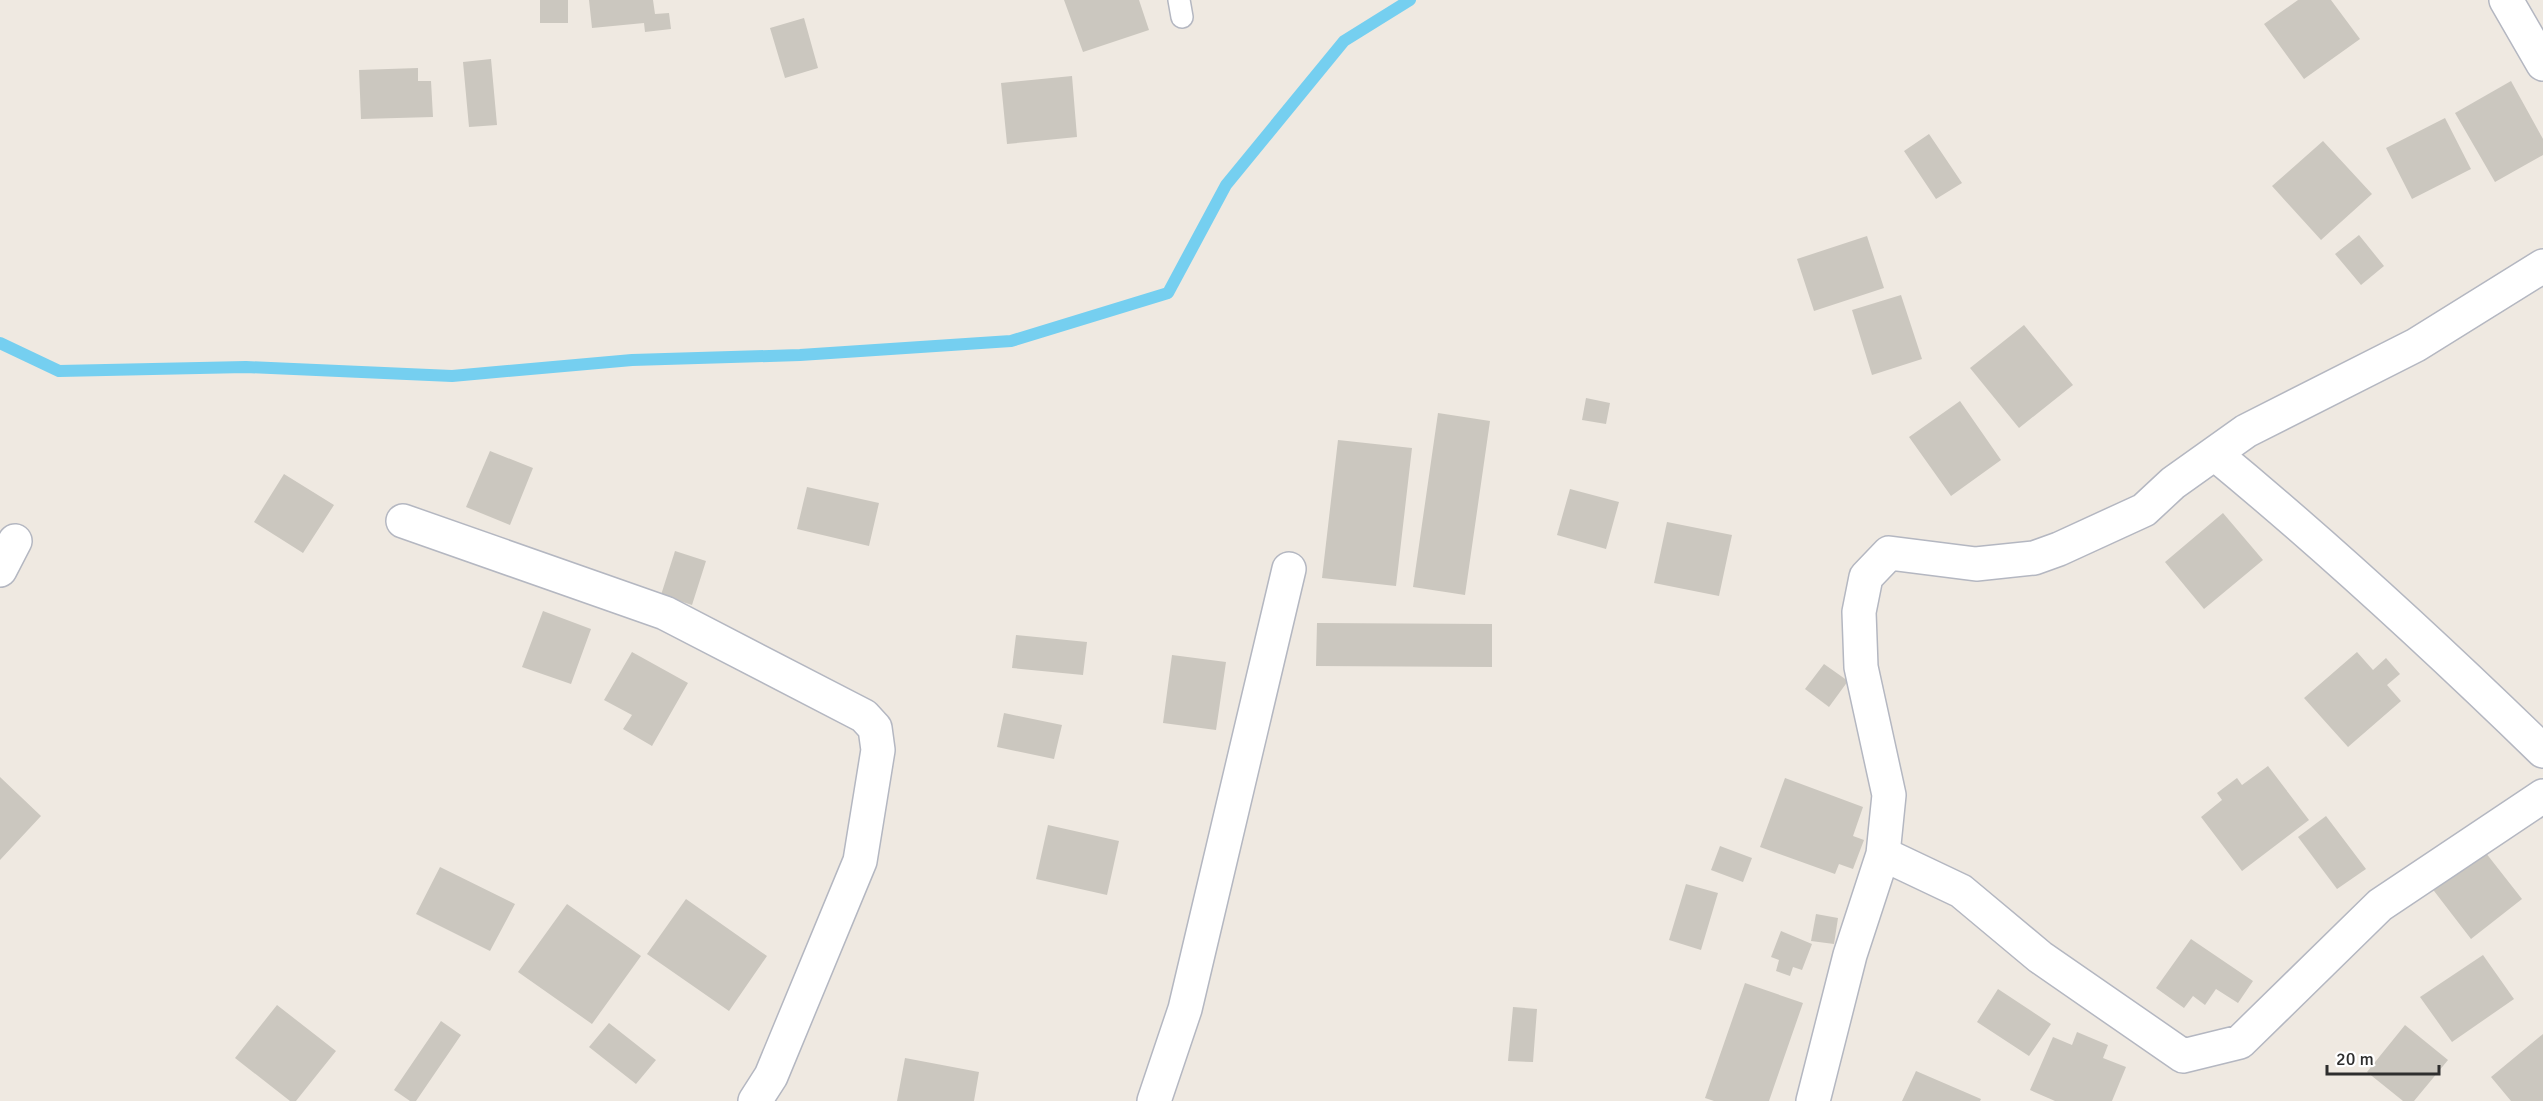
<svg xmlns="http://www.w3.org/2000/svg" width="2543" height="1101" viewBox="0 0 2543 1101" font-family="Signika,sans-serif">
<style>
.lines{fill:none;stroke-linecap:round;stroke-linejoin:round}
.stream{stroke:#75cff0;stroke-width:12}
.building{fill:#cbc7bf}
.service-casing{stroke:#b4b7c1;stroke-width:24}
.minor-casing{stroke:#b4b7c1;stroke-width:36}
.service{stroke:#fff;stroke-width:21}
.minor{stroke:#fff;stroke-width:33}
</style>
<rect width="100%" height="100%" fill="#efe9e1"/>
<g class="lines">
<!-- stream -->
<path class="stream" d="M0 343 59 371 246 367 452 376 632 360 800 355 1011 341 1168 293 1226 185 1344 41 1410 0"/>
</g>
<!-- building -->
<path class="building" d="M540 0H568V23H540Z
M589 0H653L655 14 669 13 671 29 645 32 644 23 592 28Z
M1064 0H1139L1149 30 1083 52Z
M2298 0H2331L2360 39 2304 79 2264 24Z
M804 18 818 68 785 78 770 28Z
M491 59 497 125 469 127 463 62Z
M418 68V81H431L433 117 361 119 359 70Z
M1072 76 1077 137 1007 144 1001 83Z
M2511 81 2543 139V155L2495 182 2455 113Z
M2445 118 2471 169 2412 199 2386 148Z
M1929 134 1962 183 1936 199 1904 151Z
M2323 141 2372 194 2321 240 2272 186Z
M2359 235 2384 266 2361 285 2335 254Z
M1867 236 1884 288 1814 311 1797 259Z
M1901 295 1922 359 1872 375 1852 310Z
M2024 325 2073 385 2019 428 1970 368Z
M1586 398 1610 403 1606 424 1582 420Z
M1960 401 2001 460 1951 496 1909 437Z
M1438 413 1490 421 1465 595 1413 587Z
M1338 440 1412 448 1396 586 1322 578Z
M490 451 533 468 510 525 466 507Z
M284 474 334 505 303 553 254 522Z
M807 487 879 503 869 546 797 529Z
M1570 489 1619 502 1606 549 1557 535Z
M2223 513 2263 560 2204 609 2165 562Z
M1667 522 1732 535 1719 596 1654 583Z
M675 551 706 561 692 605 661 595Z
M543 611 591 629 571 684 522 667Z
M1317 623 1492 624V667L1316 666Z
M1016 635 1087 642 1083 675 1012 668Z
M632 652 688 683 652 746 623 729 632 715 604 700Z
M2357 652 2373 670 2386 658 2400 674 2387 685 2401 701 2348 747 2304 698Z
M1172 655 1226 662 1216 730 1163 723Z
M1824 664 1848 681 1829 707 1805 689Z
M1004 713 1062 725 1054 759 997 747Z
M2268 766 2309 820 2242 871 2201 817 2222 800 2217 793 2237 778 2242 785Z
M0 777 41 816 0 860Z
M1785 778 1863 807 1853 836 1864 840 1853 869 1839 864 1835 874 1760 847Z
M2326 816 2366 869 2337 889 2298 837Z
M1048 825 1119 841 1107 895 1036 879Z
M1720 846 1752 858 1743 882 1711 870Z
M2482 848 2522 899 2471 939 2431 887Z
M440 867 515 904 490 951 416 914Z
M1686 884 1718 893 1701 950 1669 940Z
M686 899 767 956 729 1011 647 954Z
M567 904 641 956 592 1024 518 972Z
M1816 914 1838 918 1834 944 1811 941Z
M1781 931 1812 944 1802 970 1793 967 1790 976 1776 971 1779 960 1771 957Z
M2191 939 2253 981 2238 1003 2216 989 2205 1005 2193 996 2184 1008 2156 988Z
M2483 955 2514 999 2452 1042 2420 997Z
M1745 983 1803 1003 1769 1101H1714L1705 1098Z
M1998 989 2051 1024 2029 1056 1977 1022Z
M277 1005 336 1051 296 1101H290L235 1058Z
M1513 1007 1537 1009 1533 1062 1508 1061Z
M441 1021 461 1035 416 1101H410L394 1090Z
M609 1023 656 1060 636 1084 589 1047Z
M2405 1025 2448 1060 2414 1101H2403L2367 1072Z
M2077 1032 2108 1045 2103 1058 2126 1067 2112 1101H2055L2030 1090 2053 1037 2072 1045Z
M2543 1034V1101H2511L2491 1077Z
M905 1058 979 1072 974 1101H897Z
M1916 1071 1981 1099 1980 1101H1902Z"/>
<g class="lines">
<!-- service casing -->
<g class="service-casing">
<path id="service" d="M1179 0 1182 17"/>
</g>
<!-- minor casing -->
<g class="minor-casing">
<path id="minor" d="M2506 0 2543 64
M2215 454C2329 548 2437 648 2543 751
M403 521 665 613 864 716 875 728 878 750 860 861 771 1076 755 1101
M0 570 15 541
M1883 854 1961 891 2040 957 2183 1056 2240 1042 2380 905 2543 796
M1154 1101 1185 1009 1289 569
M1813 1101 1850 955 1883 854 1889 795 1861 667 1859 612 1866 577 1889 553 1976 564 2034 558 2059 549 2144 510 2173 483 2246 431 2416 345 2543 266"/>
</g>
<!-- service -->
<use href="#service" class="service"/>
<!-- minor -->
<use href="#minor" class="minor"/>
</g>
<!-- scale -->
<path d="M2327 1065v9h112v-9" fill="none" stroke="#2e2e2e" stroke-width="3"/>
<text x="2336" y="1065" font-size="18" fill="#2e2e2e" stroke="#ffffff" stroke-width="4.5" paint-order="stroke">20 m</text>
</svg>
